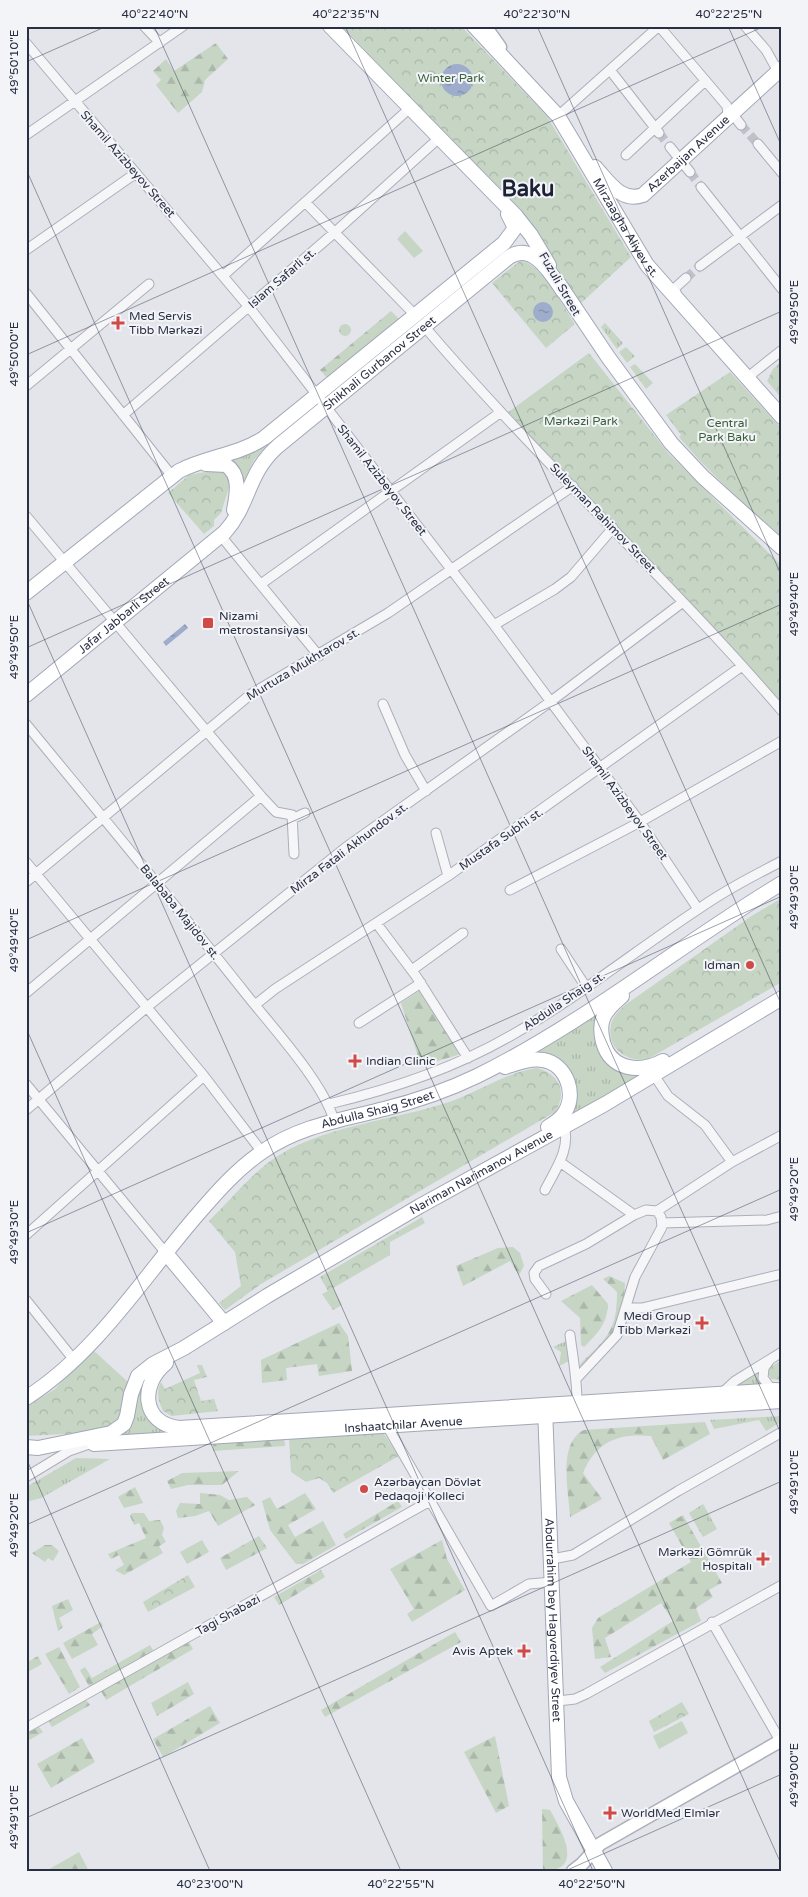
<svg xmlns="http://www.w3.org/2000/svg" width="808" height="1897" viewBox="0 0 808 1897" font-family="'Varela Round',sans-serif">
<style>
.grass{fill:url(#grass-tufts)}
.forest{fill:url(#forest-firs)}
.park{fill:url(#park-crowns)}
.garden{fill:#c6d5c4}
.water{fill:url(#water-ripples)}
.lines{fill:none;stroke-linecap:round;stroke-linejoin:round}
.street-tunnel{stroke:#bec1ca;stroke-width:9;stroke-dasharray:9 4.5;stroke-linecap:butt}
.street-casing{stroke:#acafb9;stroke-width:11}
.secondary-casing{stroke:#acafb9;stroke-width:15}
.primary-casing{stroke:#a2a7b7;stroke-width:16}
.street{stroke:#f6f6f9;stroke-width:9}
.secondary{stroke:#fff;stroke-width:12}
.primary{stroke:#fff;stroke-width:14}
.ticks{fill:none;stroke:#2a3044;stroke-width:1;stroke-opacity:0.45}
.poi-dot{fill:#d04a48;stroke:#f3f4f8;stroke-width:2}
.labels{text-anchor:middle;stroke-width:4;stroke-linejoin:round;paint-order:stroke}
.park-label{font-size:12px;fill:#395f38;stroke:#f3f4f8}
.street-label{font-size:12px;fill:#2a3044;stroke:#f3f4f8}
.poi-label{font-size:12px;fill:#2a3044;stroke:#f3f4f8;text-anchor:start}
.town-label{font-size:22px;font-weight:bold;fill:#1c2135;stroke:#f3f4f8}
.neatline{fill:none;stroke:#2a3044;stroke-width:2}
.ticks-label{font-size:12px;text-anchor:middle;fill:#2a3044}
</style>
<defs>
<pattern id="grass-tufts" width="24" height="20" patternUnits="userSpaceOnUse" patternTransform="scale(1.25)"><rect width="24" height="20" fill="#c6d5c4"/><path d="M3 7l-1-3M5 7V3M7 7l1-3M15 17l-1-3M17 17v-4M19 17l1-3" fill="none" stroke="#aab7aa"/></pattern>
<pattern id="forest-firs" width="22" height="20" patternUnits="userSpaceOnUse" patternTransform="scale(1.25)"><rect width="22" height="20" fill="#c6d5c4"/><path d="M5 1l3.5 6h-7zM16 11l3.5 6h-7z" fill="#aab7aa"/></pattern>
<pattern id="park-crowns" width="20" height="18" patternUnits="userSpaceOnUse" patternTransform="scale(1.25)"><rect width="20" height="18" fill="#c6d5c4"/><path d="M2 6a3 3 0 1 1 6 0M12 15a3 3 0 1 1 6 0" fill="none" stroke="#aab7aa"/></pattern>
<pattern id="water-ripples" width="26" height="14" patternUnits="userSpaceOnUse" patternTransform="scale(1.25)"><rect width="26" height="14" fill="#9eadcb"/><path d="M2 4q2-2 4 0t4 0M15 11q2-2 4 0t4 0" fill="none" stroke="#818da6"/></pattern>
</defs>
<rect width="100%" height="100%" fill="#e3e5eb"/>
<!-- grass -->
<path class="grass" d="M605 323 623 343 617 349 601 327Z
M339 330a6 6 0 1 1 12 0a6 6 0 1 1-12 0Z
M626 347 635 356 627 363 619 352Z
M635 364 653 383 646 389 630 367Z
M266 446 254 460 241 487V476L238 468 223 460 240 457Z
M604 1007C601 1014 596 1022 596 1029 592 1062 618 1076 647 1074L568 1119C576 1106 578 1096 574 1081L527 1055Z
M566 1341 569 1349V1361L559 1366 561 1352 553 1347Z
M757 1371 758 1379 764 1385 734 1388V1385Z
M146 1377C136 1401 148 1423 170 1433L113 1438 140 1383Z
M782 1416V1421L766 1431 759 1420 714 1429 710 1420Z
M76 1458 110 1459 41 1498 26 1502V1487Z
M703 1504 717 1529 703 1537 689 1513Z"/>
<!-- forest -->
<path class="forest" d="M216 43 228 59 205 80 202 92 178 113 156 85 161 80 153 71 166 59 174 71Z
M391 311 399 319 327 378 320 370Z
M422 989 461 1054 421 1066 401 1003Z
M513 1247 520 1253 524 1266 519 1275 510 1261 463 1286 456 1266 498 1248Z
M609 1276 625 1283C623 1329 611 1338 581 1369L580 1364C607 1338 617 1331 617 1292L603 1279Z
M592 1285 608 1304C607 1324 598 1333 584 1347L581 1345 580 1318 561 1301Z
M339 1323 348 1336 352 1371 319 1376 317 1364 286 1368 287 1380 262 1383 261 1360Z
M705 1422 710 1434 663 1460 651 1436C617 1433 596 1442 583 1473L602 1499 570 1517C569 1492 557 1443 584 1430Z
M284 1437 285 1446 213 1451V1440Z
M239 1471 222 1485H188L171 1489 167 1481 182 1473Z
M135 1487 143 1503 124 1508 118 1497Z
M200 1493 220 1495 229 1500 247 1497 255 1505 218 1526 209 1511 195 1516 178 1518 176 1511 180 1503 200 1504Z
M305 1493 316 1509 288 1525 295 1537 323 1521 336 1545 303 1564H296L270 1530 262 1501 270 1497 277 1509Z
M398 1501 402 1507 346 1539 343 1534Z
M132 1513H144L149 1521 160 1520 164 1528 162 1535 166 1542 159 1546 163 1553 124 1575 115 1570 124 1565 119 1555 111 1559 108 1554 146 1538 139 1523 134 1525 130 1516Z
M683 1515 722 1583 709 1590 713 1597 696 1608 701 1621 605 1673 600 1667 673 1621 661 1603 605 1638 611 1657 595 1659 592 1628 598 1618 691 1562 669 1523Z
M259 1536 267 1548 226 1570 220 1558Z
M202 1540 209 1552 187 1564 180 1552Z
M442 1540 447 1559 465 1590 412 1622 407 1614 414 1609 390 1569Z
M45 1545H52L59 1551 53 1561 48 1558 45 1562 32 1553Z
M321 1570 325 1577 279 1605 274 1597Z
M68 1599 73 1610 59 1618 63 1627 58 1631 52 1606Z
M101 1622 103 1626 92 1634 98 1645 72 1659 63 1643Z
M455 1632 461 1642 325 1717 321 1710Z
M189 1642 193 1649 106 1700 101 1691Z
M150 1645 154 1652 90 1688 80 1670 85 1667 92 1678Z
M59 1647 80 1687 69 1694 45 1654Z
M38 1656 42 1664 26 1673V1663Z
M188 1682 194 1694 157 1716 151 1703Z
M86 1700 90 1705 52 1727 48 1721Z
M210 1706 220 1723 163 1757 153 1739Z
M39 1727 43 1732 26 1742V1734Z
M495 1736 509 1806 496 1813 464 1752Z
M82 1738 95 1762 51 1788 37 1764Z
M542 1809 550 1810C561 1830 586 1871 543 1871Z
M79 1852 89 1871H46Z"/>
<!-- park -->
<path class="park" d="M342 26H461L547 116 631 257 579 305 533 229Z
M520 261C540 261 564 308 575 324L546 348 492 283Z
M589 353 669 454 782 566V708L507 413Z
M782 361V399L767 381 773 369Z
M730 372 782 429V537C745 505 710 474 679 437L681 435 666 415Z
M221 469 225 470 231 481 221 513 214 520V526L204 534 168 493 189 475Z
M782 898V982L648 1059C627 1063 606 1048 611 1025 612 1017 619 1011 625 1005L753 915Z
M537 1068C559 1074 568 1092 555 1112L261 1284 225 1310 219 1303 241 1286 235 1252 209 1221C229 1201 247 1179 269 1162 319 1125 394 1121 452 1101 480 1091 507 1072 537 1068Z
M422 1217 425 1223 390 1242V1255L333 1288 342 1305 333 1310 322 1294 328 1291 320 1277Z
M92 1349 128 1382 122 1414 116 1424 85 1433 26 1436V1407L55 1389Z
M782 1360V1380L771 1379 768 1374 770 1367Z
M197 1365H202L207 1377 194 1380 201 1401 214 1399 218 1411 172 1416 163 1411C158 1400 156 1392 161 1382L165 1389 200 1373Z
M378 1431 384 1434 399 1456 333 1493 327 1483 319 1478 306 1482 291 1472 289 1438Z
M188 1575 195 1587 148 1612 143 1602Z
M682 1702 689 1714 654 1732 649 1721Z"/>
<!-- garden -->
<path class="garden" d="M405 231 423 251 414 258 397 239Z
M758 949 768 965 742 981 733 965Z
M682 1721 688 1733 659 1749 653 1736Z"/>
<!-- water -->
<path class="water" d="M441 80a16 16 0 1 1 32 0a16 16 0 1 1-32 0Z
M533 312a10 10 0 1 1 20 0a10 10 0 1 1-20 0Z
M185 624 188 628 166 646 163 642Z"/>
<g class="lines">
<!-- street-tunnel -->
<path class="street-tunnel" d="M741 125 758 144
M659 133 670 147
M690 172 701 187
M686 278 700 266"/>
<!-- street casing -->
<g class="street-casing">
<path id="street" d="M144 26 160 43
M659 26 727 106 728 117
M745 26 766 50 780 75
M26 43 249 307 494 625 640 822 698 909
M610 70 659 133
M736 110 734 116 741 125
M558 116 659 26
M26 135 183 26
M758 144 782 173
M670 147 690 172
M626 155 705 81
M701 187 782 289
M305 202 416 316
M26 250 136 173
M700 266 782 205
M224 275 410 108
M26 293 172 476
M677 297 675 288 686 278
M424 326C538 460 668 578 782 711
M754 384 751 377 753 373 782 350
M26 386 149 284
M123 415 334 233 439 138
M26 516 261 796 276 812 292 815 294 854
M221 536 319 656
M261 584 501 412
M494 625 555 589 571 577 613 528
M383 704 405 755 426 791
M26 724C100 814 174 903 246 994 273 1028 322 1081 334 1120
M294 818 305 813
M436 833 448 876
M26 862 204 1076 262 1152
M26 882 251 694 388 613 573 486
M510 890 640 822 782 741
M377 924 416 976 468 1058
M561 949 586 987
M412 970 463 933
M26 993 261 796
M255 1005 275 989 448 876 742 666
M359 1023 421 983
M654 1075 668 1096 705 1125 732 1162
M26 1084 165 1252
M329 1104C393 1089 455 1068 512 1035 577 998 635 951 697 910 724 891 753 876 782 861
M26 1110 147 1007 345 848 550 702 683 602
M560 1162 634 1215
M545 1190C555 1170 571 1149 564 1126
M657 1211 732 1162 782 1135
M662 1223 767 1220 782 1216
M26 1235 204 1076
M546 1294 535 1279 534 1273 539 1266 586 1244 634 1215 646 1210 657 1211 661 1217 662 1227 635 1277 617 1335 577 1378
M26 1300 74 1360
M626 1308H642L782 1274
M570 1335C573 1358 577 1379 577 1402
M769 1361 764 1368 763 1378 769 1386 777 1388
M721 1394 735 1381 782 1352
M387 1426 491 1606 529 1584 553 1582
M26 1477 69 1451 89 1444
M552 1559 573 1555 678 1491 782 1432
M712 1622 782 1744
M558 1701 575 1699 586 1694 782 1585
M26 1728 430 1501"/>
</g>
<!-- secondary casing -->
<g class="secondary-casing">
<path id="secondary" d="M485 26 500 47
M573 1871 582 1864 600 1844 782 1740"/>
</g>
<!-- primary casing -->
<g class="primary-casing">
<g id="primary">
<path d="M330 26 516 216 531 235 549 265"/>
<path id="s1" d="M474 26 558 116 647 265 782 417"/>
<path id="s2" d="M595 167C608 181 621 203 643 195L782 68"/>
<path d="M559 284 608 357 671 443 703 477 782 548"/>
<path d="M206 464 226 465C241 475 237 494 234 510"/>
<path d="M26 593 179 471C206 457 238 455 264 438L504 243 515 228 508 214"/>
<path id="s3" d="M26 695 225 532C250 504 247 473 278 446L509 257C533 241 552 275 563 291"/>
<path d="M622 996C616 1001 608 1008 604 1016 600 1024 601 1034 603 1042 611 1071 641 1073 663 1061"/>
<path d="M505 1067C517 1063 530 1058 543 1060 567 1064 578 1096 563 1115 559 1120 553 1124 548 1127"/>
<path d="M165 1252 224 1323"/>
<path d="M166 1363C140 1384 141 1423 179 1428L782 1390"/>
<path id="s4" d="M26 1398C97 1353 144 1276 198 1214 217 1192 237 1169 262 1152 299 1126 341 1120 384 1109 416 1101 448 1090 477 1076 585 1023 679 945 782 883"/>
<path id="s5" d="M545 1408 559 1777 566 1801 605 1871"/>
<path id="s6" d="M94 1444 782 1401"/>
<path id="s7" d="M26 1447 38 1448 111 1433 124 1424 127 1416 131 1394 138 1376 153 1364 184 1348 267 1296 420 1206 605 1104 782 998"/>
</g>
</g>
<!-- street -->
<use href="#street" class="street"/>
<!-- secondary -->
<use href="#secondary" class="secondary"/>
<!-- primary -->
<use href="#primary" class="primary"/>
</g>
<!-- ticks -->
<path class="ticks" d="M154 26 782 1436M345 26 782 1006M537 26 782 577M728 26 782 147M26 62 107 26M26 169 782 1866M26 355 765 26M26 598 593 1871M26 648 782 311M26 940 782 604M26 1028 401 1871M26 1233 782 896M26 1458 210 1871M26 1525 782 1189M26 1818 782 1481M565 1871 782 1774"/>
<!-- markers -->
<g class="poi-dot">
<path d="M115.5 315.5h5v5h5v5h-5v5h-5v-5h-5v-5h5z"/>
<rect x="202" y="617" width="12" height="12" rx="2.5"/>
<circle cx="750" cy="965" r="5"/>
<path d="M352.5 1053.5h5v5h5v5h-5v5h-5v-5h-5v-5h5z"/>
<path d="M699.5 1315.5h5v5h5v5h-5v5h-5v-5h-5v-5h5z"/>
<circle cx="364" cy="1489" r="5"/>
<path d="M760.5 1551.5h5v5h5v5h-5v5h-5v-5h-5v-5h5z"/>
<path d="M521.5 1643.5h5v5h5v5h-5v5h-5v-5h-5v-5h5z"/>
<path d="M607.5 1805.5h5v5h5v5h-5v5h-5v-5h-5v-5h5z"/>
</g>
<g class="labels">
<!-- park labels -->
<g class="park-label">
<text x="451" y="82">Winter Park</text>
<text x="581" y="425">Mərkəzi Park</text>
<text x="727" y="427">Central<tspan x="727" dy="14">Park Baku</tspan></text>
</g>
<!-- street labels -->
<g class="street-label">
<text dy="4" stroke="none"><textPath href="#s2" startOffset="121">Azerbaijan Avenue</textPath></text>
<text transform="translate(128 164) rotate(49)" y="4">Shamil Azizbeyov Street</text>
<text dy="4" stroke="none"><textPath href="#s1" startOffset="254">Mirzaagha Aliyev st.</textPath></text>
<text transform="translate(282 278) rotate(-41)" y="4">Islam Safarli st.</text>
<text transform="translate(560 284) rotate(60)" y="4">Fuzuli Street</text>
<text dy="4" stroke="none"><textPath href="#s3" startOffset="490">Shikhali Gurbanov Street</textPath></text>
<text transform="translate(382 480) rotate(52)" y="4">Shamil Azizbeyov Street</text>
<text transform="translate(603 518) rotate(46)" y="4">Suleyman Rahimov Street</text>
<text dy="4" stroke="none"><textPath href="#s3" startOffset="126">Jafar Jabbarli Street</textPath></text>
<text transform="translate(303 664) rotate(-31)" y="4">Murtuza Mukhtarov st.</text>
<text transform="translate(625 803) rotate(54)" y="4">Shamil Azizbeyov Street</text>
<text transform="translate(501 839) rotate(-35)" y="4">Mustafa Subhi st.</text>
<text transform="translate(349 848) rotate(-37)" y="4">Mirza Fatali Akhundov st.</text>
<text transform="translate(180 912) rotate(51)" y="4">Balababa Majidov st.</text>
<text transform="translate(564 1001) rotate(-34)" y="4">Abdulla Shaig st.</text>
<text dy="4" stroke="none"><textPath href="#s4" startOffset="466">Abdulla Shaig Street</textPath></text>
<text dy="4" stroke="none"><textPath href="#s7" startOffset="552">Nariman Narimanov Avenue</textPath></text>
<text dy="4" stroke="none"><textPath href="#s6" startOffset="310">Inshaatchilar Avenue</textPath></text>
<text transform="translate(228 1615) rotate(-29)" y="4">Tagi Shabazi</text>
<text dy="4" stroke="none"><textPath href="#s5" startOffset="212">Abdurrahim bey Hagverdiyev Street</textPath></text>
</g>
<!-- poi labels -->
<g class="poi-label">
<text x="129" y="320">Med Servis<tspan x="129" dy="14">Tibb Mərkəzi</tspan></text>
<text x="219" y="620">Nizami<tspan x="219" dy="14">metrostansiyası</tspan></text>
<text x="740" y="969" text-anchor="end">Idman</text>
<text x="366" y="1065">Indian Clinic</text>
<text x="691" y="1320" text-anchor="end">Medi Group<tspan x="691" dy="14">Tibb Mərkəzi</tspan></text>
<text x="374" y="1486">Azərbaycan Dövlət<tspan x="374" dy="14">Pedaqoji Kolleci</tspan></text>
<text x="752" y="1556" text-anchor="end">Mərkəzi Gömrük<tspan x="752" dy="14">Hospitalı</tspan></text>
<text x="513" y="1655" text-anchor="end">Avis Aptek</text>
<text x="621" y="1817">WorldMed Elmlər</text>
</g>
<!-- town labels -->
<g class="town-label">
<text x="528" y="196">Baku</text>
</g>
</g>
<!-- border -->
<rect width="808" height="1897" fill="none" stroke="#f3f4f8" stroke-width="55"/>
<rect x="28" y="28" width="752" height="1842" class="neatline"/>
<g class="ticks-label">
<text x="155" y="18">40°22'40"N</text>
<text x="346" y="18">40°22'35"N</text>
<text x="537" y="18">40°22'30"N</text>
<text x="729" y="18">40°22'25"N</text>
<text transform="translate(14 62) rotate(-90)" y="4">49°50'10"E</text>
<text transform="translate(794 312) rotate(-90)" y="4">49°49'50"E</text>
<text transform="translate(14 354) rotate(-90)" y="4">49°50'00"E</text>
<text transform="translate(794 604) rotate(-90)" y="4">49°49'40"E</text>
<text transform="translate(14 647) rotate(-90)" y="4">49°49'50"E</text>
<text transform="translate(794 897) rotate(-90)" y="4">49°49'30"E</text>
<text transform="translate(14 940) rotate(-90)" y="4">49°49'40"E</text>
<text transform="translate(794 1189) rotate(-90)" y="4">49°49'20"E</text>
<text transform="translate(14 1232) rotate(-90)" y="4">49°49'30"E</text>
<text transform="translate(794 1482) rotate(-90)" y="4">49°49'10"E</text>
<text transform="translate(14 1525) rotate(-90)" y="4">49°49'20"E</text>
<text transform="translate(794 1775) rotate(-90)" y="4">49°49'00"E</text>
<text transform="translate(14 1817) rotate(-90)" y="4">49°49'10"E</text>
<text x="210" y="1888">40°23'00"N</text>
<text x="401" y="1888">40°22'55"N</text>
<text x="592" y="1888">40°22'50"N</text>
</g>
</svg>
